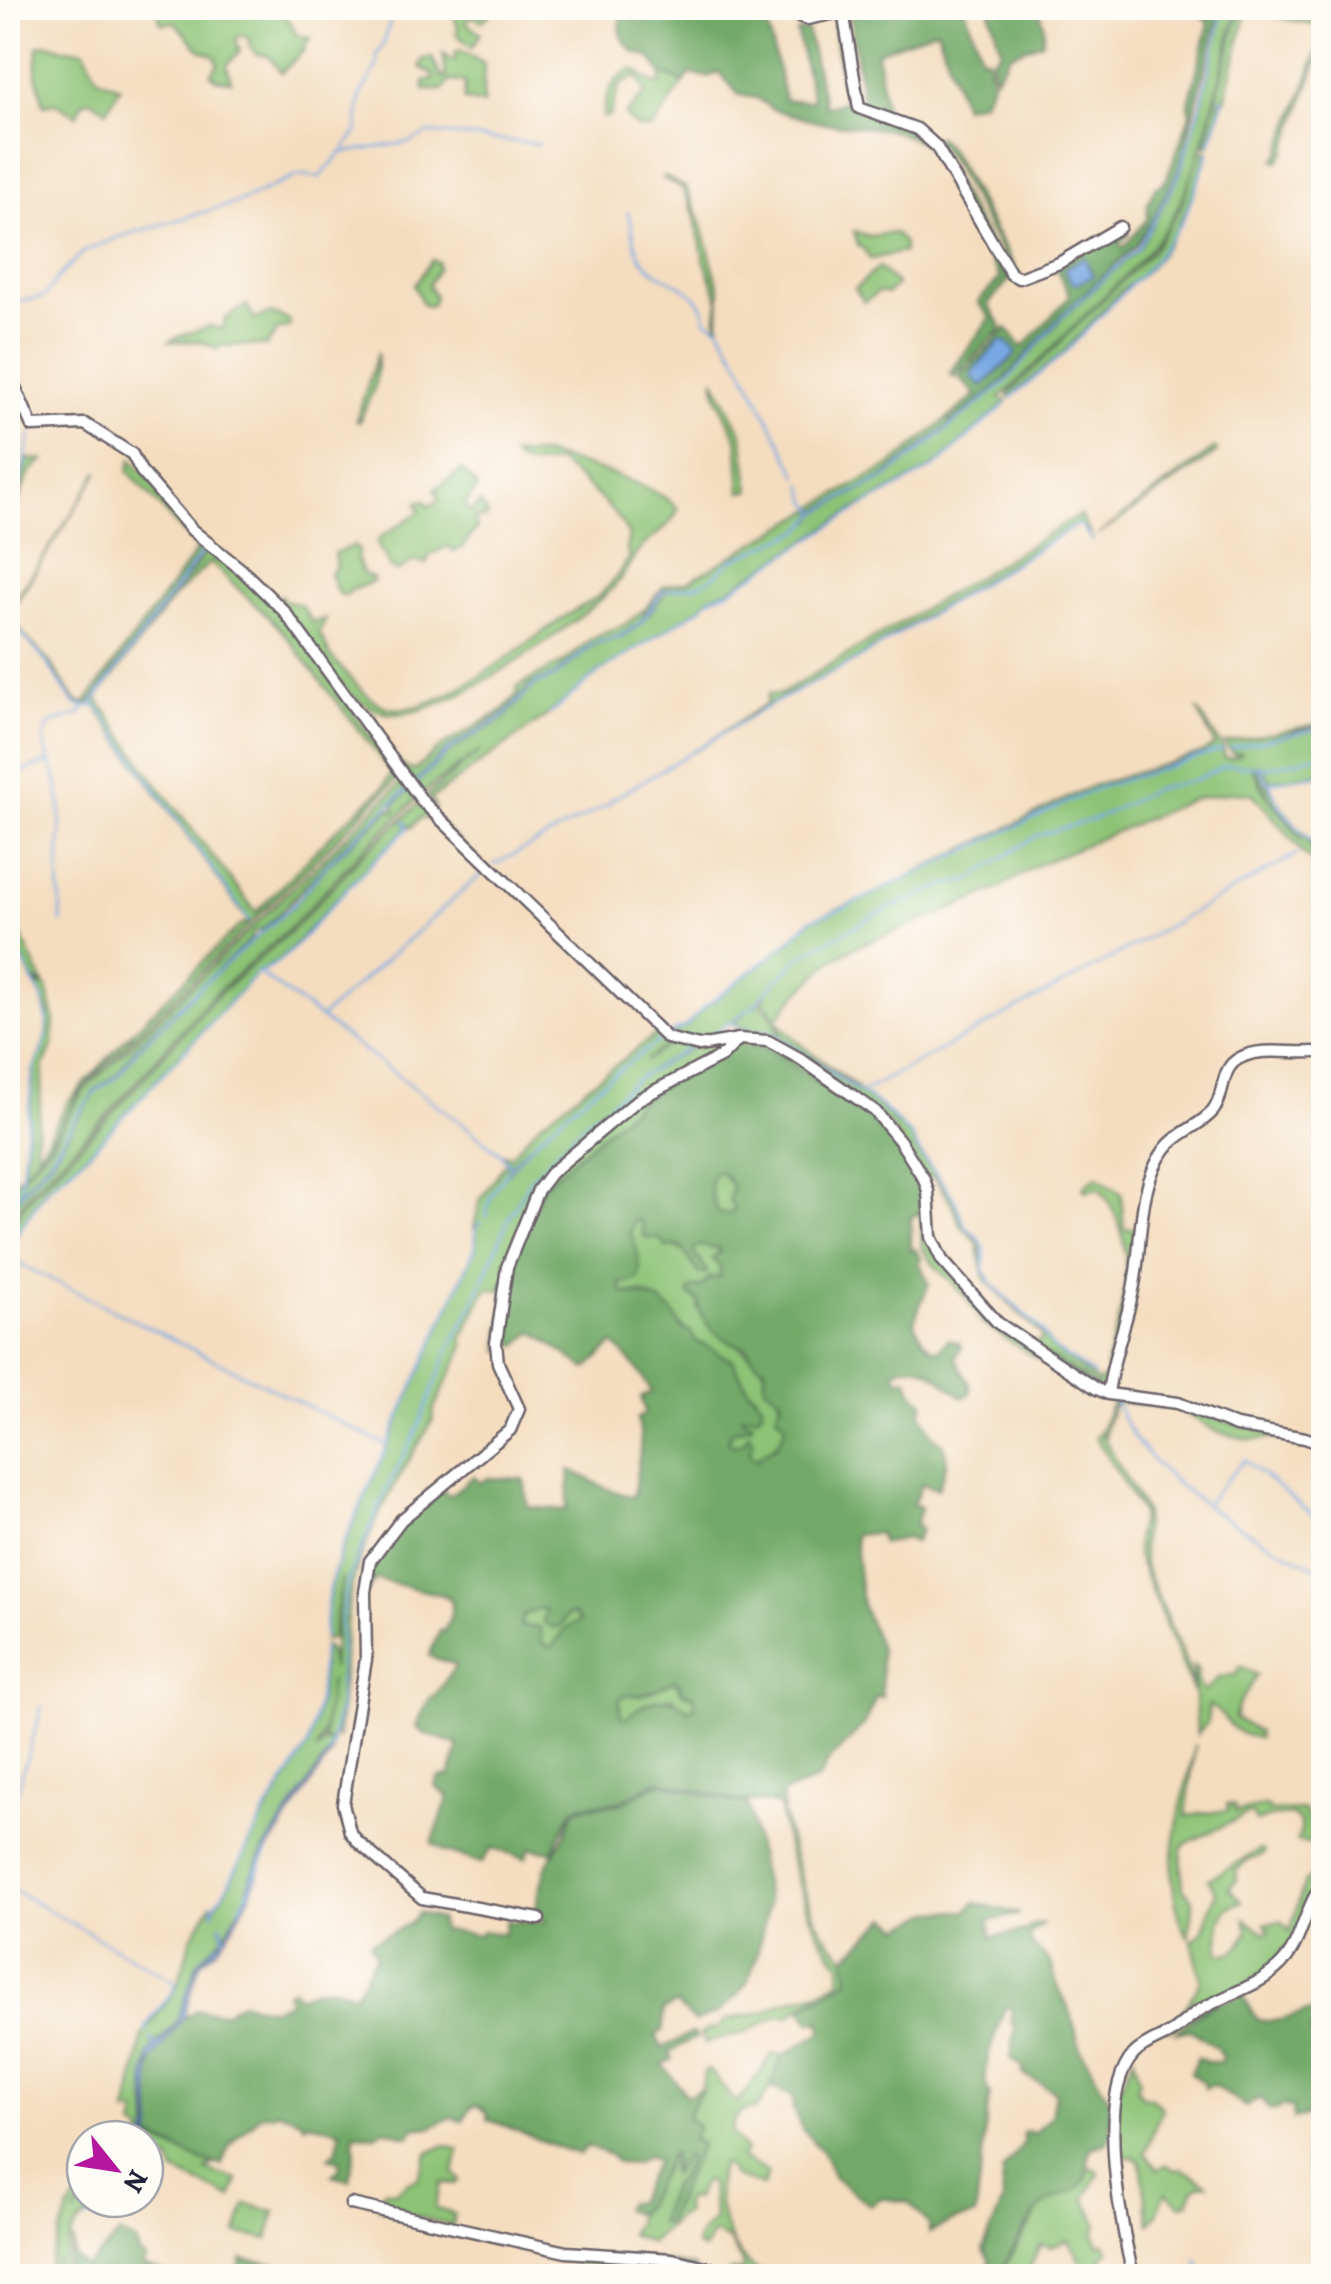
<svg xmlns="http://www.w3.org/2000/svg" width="1331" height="2284" viewBox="0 0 1331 2284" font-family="Alegreya,serif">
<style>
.green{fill:#8dc376;stroke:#587258;stroke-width:2.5;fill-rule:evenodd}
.forest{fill:#72a967;stroke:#4a6651;stroke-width:2.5;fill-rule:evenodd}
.water{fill:#78a8e3;stroke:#4d658f;stroke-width:2.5}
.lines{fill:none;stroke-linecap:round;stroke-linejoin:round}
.stream{stroke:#78a8e3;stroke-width:2.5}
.street-casing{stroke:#6c6369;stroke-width:15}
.street{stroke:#fff;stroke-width:10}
</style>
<rect width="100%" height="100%" fill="#fdfcf7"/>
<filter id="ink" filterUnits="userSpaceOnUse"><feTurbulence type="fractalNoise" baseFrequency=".01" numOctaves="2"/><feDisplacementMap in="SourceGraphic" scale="20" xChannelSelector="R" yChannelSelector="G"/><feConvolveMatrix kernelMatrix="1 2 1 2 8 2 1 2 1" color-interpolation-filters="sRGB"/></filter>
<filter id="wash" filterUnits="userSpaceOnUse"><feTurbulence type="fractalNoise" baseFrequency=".0048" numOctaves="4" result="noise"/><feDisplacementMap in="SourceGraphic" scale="40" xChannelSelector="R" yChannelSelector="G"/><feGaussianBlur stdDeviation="2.25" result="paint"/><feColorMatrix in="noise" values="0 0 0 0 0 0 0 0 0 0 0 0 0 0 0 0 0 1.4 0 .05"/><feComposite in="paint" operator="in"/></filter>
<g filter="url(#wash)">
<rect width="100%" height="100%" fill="#f4ddbf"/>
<!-- green -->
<path class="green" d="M159 8H281L297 35 311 38 304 45 305 49 281 73 269 56 256 54 249 45 251 39 240 35 236 39 240 51 227 65 231 81 216 79 211 74 218 64 215 56 200 50 175 22 162 24 159 19Z
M438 8H490V15L482 21 472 16 466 23 481 33 472 47 456 34 458 28 453 13 441 14Z
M1224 8H1237C1220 73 1208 146 1178 207 1156 250 1122 279 1088 312 1059 341 1031 371 1000 398L1007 402 934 467 854 510 730 589 709 598 700 608 597 674 549 714 431 799 436 809 426 796 480 751 422 793 414 785 453 749 503 719 535 685 555 677 594 645 621 637 640 625 669 589 662 590 639 623 621 635 591 645 554 675 530 685 506 712 448 749 413 783 359 709 375 716 373 723 400 764 413 771 444 745 503 710 518 693 517 687 565 661 591 639 626 624 645 609 664 586 687 582 812 510 817 513 811 522 819 513 842 499 886 478 1005 383 1065 315 1139 248 1179 177 1199 112Z
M1240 8H1263L1323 23V45L1286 150 1279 161 1274 160 1280 153C1292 119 1318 61 1322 27L1247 10 1225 100 1220 98V110L1208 146 1204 145Z
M48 44 64 49 84 50 98 78 120 87 107 110 91 100 84 101 77 115 55 103 44 105 36 74 38 46Z
M461 50 484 64 483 104 464 100 465 82 450 81 443 90H424V81L433 79 432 74 420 67 423 59 432 57 441 77 446 78 443 53 451 61 455 59V52Z
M634 69 647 80 660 85 662 74 684 82C672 99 664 115 651 129L637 128 625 115 646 93 636 76 619 86 610 116 603 117C604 96 613 75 634 69Z
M1201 150 1207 151C1193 201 1168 261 1122 290L1064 352 1009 398V393L1153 250 1180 208Z
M665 177 686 188 701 222 720 291 719 326 716 325 719 300 704 260 694 214 683 189 663 178Z
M854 231 869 236 895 233 904 243V252L870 259 863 248 858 246Z
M432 260 438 262V269L428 285 435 296 432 305 427 306 423 305 414 285Z
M879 267 897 285 887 294 878 292 864 302 855 289Z
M247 305 254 319 272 313 290 321 289 327 277 330 267 346C251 343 237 347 221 345L218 349 200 341 169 342C175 335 200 331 210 326L223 329 225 319Z
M378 352 375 386 359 422 356 421Z
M714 378 742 434 750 491 741 492 737 439 717 396Z
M948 418 951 423 883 477 818 510 814 507 891 465Z
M1215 448 1217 452 1098 535Z
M542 454C574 462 660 485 678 509 671 527 655 534 642 547 630 559 624 578 611 590 573 627 438 724 387 713 341 704 303 635 277 600L281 596 284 600 301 605 312 622 326 619 319 633C325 641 327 653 334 660 345 672 370 704 390 708 439 717 530 639 569 614 580 607 592 602 601 594 613 583 621 571 629 557L626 549 629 535C611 504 585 484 558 462 541 465 524 470 512 455Z
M27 459 43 460C20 476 16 515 8 538Z
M132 459 206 546 90 703 80 706 73 701 47 660 14 624 8 615V608L39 565 99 471 9 613 22 633 52 665 74 698 78 703 86 702 198 549 128 471Z
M462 470 478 487 465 505 471 512 480 503 488 514 486 518H475L477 528 462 548 454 551 448 546 429 556 426 564 413 561 399 571 392 569 377 544 380 537 420 512 417 502 425 500 429 506 439 500 435 489Z
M1080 515 1093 540 1079 523 895 633 855 660 768 705 691 753 767 703 768 694H781Z
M354 546 359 550 357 560 363 574 373 578V582L351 590 346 596 338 594 330 573 336 567 334 553Z
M209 548 283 614 398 774V778C310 865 222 952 133 1038L130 1034 238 927 248 921 93 703ZM210 562 279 627 392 773 382 789 337 829 256 912 154 780 97 698 175 596Z
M1197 709 1224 750V757L1231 758 1243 753H1233L1224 743 1323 723 1271 739 1323 727V773L1270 781 1261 766 1251 765 1265 793 1298 835 1304 840 1269 796 1254 767H1258C1273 799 1297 828 1323 854L1307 842 1323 858V870L1305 855 1253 794 1234 792 1193 799 1037 865 996 890 943 913 855 947 831 961 798 993 777 1019 763 998 767 992 753 1007 761 1001 776 1023 779 1037C762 1027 747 1034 733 1023L745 1013 694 1045 669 1034 687 1026 704 1008 788 943 810 920 863 899 1092 786 1200 754 1215 745Z
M402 782 408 786C383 814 353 835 327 862 305 885 286 908 262 930L255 931 250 940 136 1047 117 1074 96 1090 49 1159 8 1205C8 1194 9 1181 21 1176L22 1181V1176L51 1145 83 1091Z
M410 789 415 801 358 855 291 927 209 999 111 1111 31 1191 8 1225V1209L51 1161 82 1111 97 1091 119 1075 138 1049 201 986 293 905 329 863 390 809 395 811 394 805Z
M419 804 487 868 484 869 427 818H421L411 827 405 822 407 829C379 854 354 881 328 908 308 929 285 962 258 972L89 1153 46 1189 8 1245V1230L33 1193 113 1113 211 1001 293 929 360 857Z
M8 908 44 984 34 981 8 931Z
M36 984 47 987 54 1018 53 1045 44 1065 36 1141 38 1155 67 1103 128 1036 131 1040 81 1089 49 1144 23 1173 34 1070 48 1033V1012Z
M778 1021C798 1046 833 1067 859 1089L782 1038Z
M659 1032 669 1043 645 1061 673 1042 691 1046 641 1076 695 1046 733 1041 501 1290 487 1288 462 1337 464 1347 434 1408 433 1420C403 1470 361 1537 350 1594 341 1642 345 1691 337 1740L339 1710 333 1740H323L330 1679 324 1729 316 1751 322 1743 332 1742 328 1754 270 1842 251 1878 247 1895 226 1934 220 1923 223 1937 198 1962 179 2019 156 2044 151 2038C157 2051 145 2069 145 2085 145 2105 152 2122 145 2142L142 2139V2131L134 2127 137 2112 127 2113 143 2034 176 1989 192 1937 211 1905 214 1913 215 1905 224 1894 259 1825 308 1745 319 1700 324 1646 330 1652 331 1669 342 1578 332 1639 324 1640 330 1588 342 1549 475 1248 477 1228 481 1222 474 1228 479 1202 506 1162 509 1167 506 1176 530 1145 511 1164 503 1154 511 1155 540 1123Z
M782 1041 872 1101 912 1137 915 1148 953 1198 965 1227 981 1243 983 1269 992 1284 1041 1331 1053 1348 1098 1382 1106 1376 1108 1368 1105 1366C1125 1306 1142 1242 1099 1188L1085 1191 1083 1187 1097 1176 1121 1193 1124 1229 1137 1228 1131 1286 1106 1391 1031 1345 1042 1340 1041 1335 985 1279 977 1242 961 1225 951 1202 933 1176 926 1178 890 1125 783 1046Z
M768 1042 874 1113 924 1183 928 1233 995 1323 1107 1396V1399L1080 1386 983 1324 967 1298 933 1264 922 1247 919 1188 889 1139 865 1113 799 1071C784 1054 765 1048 744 1044Z
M716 1171 723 1173 732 1186 736 1208 731 1213 719 1215C714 1200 704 1185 716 1171Z
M635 1220 642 1222 643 1235C668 1238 683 1252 704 1264L694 1255V1249L698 1246 719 1248 720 1252 712 1258 720 1267V1277L702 1286 698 1308C705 1315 712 1325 720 1331 747 1354 777 1369 781 1408 782 1413 786 1418 786 1423 787 1438 768 1452 757 1459L750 1455 749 1435 744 1442 734 1446 727 1440 732 1431 751 1426 752 1423 743 1421 742 1416H757V1395L748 1389 732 1360C718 1356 709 1345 696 1342L661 1302 642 1293H623L619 1284 631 1282 639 1270 630 1232Z
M1114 1398 1144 1399 1304 1442 1275 1438 1251 1440 1217 1432 1178 1409 1115 1401 1106 1426 1105 1440 1101 1430Z
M1100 1431 1145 1512 1142 1546 1144 1565 1189 1670 1194 1693 1137 1556V1535L1142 1514 1095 1436Z
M541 1607 546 1610 543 1623 555 1628 560 1627 567 1615 573 1614 580 1621 564 1631 551 1648H544L535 1627 524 1629 520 1626 524 1615Z
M1193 1666 1197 1668 1198 1682 1204 1692 1218 1678 1236 1674 1241 1666 1257 1675 1238 1706 1235 1718 1258 1732V1738C1228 1734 1229 1717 1209 1705L1207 1723 1197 1735Z
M675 1681 684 1693 694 1696 695 1707 688 1710 672 1697 652 1701 626 1718 621 1717 619 1700 624 1695 641 1696Z
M1195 1744 1186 1816 1228 1810 1227 1804 1235 1805V1811H1239L1265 1805 1271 1811 1304 1810 1323 1847 1324 1856 1312 1844 1297 1840 1300 1834V1822L1291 1815 1270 1817 1256 1822 1252 1814H1248L1185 1844 1181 1849 1183 1889C1202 1905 1188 1915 1189 1937 1181 1929 1180 1919 1177 1908 1163 1852 1185 1799 1195 1744Z
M780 1809C786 1818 786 1828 789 1839 801 1877 812 1933 846 1957L849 1980 809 2001 788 2017 780 2015 744 2033 705 2043 701 2034 709 2029 718 2028 725 2020 766 2011 782 2002 819 1992 840 1981 841 1963C811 1941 785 1847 780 1809Z
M1259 1850 1264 1851 1263 1855 1246 1861 1236 1871 1237 1880 1229 1888 1242 1901 1227 1908 1220 1922 1219 1951 1221 1954C1238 1954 1240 1945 1248 1931L1245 1919 1265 1933 1269 1931 1265 1924 1282 1921 1290 1931 1305 1881 1323 1870V1880L1294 1944 1280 1963 1167 2031 1189 2002 1201 1980 1192 1941 1202 1932 1216 1893 1209 1879Z
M773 2054 782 2056C780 2073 766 2095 756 2109 740 2108 734 2117 731 2132L746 2151 741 2157 768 2173 763 2186 734 2177 726 2165 722 2164C711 2194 724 2239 747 2263 753 2270 768 2273 777 2276L728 2272 743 2270 744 2267 729 2240 713 2233 703 2250 696 2246 698 2236 714 2219 710 2183 704 2181 694 2200 687 2198 683 2206 686 2213 678 2216 651 2243 629 2234 636 2223V2214L645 2205 670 2154H673L670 2170 685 2155 688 2159 658 2222 700 2144 693 2140 687 2118 702 2088 704 2072 708 2070C721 2078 724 2095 738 2102Z
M1134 2057 1140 2080 1137 2088 1142 2096 1151 2097 1162 2108 1145 2153 1158 2169 1166 2164 1174 2170 1183 2169 1207 2184C1194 2185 1192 2191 1188 2203L1181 2205 1166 2192 1157 2214 1149 2224 1141 2163 1135 2158 1117 2155 1116 2095Z
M153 2140 213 2165 206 2170 238 2180 231 2198 175 2172 169 2159 155 2162 153 2170 145 2158V2146Z
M445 2145 459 2150 454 2173 460 2180 456 2184 441 2183 435 2208 454 2214 453 2225 379 2208 384 2190 396 2192 410 2181 417 2180 428 2153Z
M1089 2169H1095L1099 2173 1085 2198 1098 2224 1094 2234 1098 2244 1105 2243 1109 2252 1102 2256 1104 2276H1087L1069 2240 1051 2247 1040 2245 1027 2274 999 2276 1040 2208 1053 2197 1081 2186Z
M85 2190 86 2199 74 2215 88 2199H102C96 2213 91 2214 81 2222 67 2234 65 2260 63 2276H53L58 2259 52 2276H45L69 2209Z
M246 2204 275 2212 268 2239 237 2234Z
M634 2257 637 2269 607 2276H587L574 2260Z"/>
<!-- forest -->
<path class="forest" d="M631 8H770L764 10 785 100 813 101 797 32 807 30 825 106 844 103 833 24 840 22 854 108 916 131 934 147 1010 279 988 304 1002 328 954 377 950 373 990 318 978 302 1000 278 936 154 919 141 891 130 817 122 772 109 757 98 739 95 719 72 708 77 690 74 684 82 662 74 650 57 633 52 621 37 620 15Z
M888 8H965L982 58 987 57 992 83 982 102 963 106 937 29 877 52 885 112 863 104 850 17Z
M989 8H1039L1044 26 1042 42 1010 54 995 78 991 60 1001 51Z
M1194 8H1221L1179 169 1153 218 1136 245 1063 313 1002 382 951 423 948 418 976 395 959 377 1007 328 1021 346 1025 345 1070 296 1055 266 1126 228 1129 234 1119 243 1123 248 1147 219 1148 204 1155 187 1162 185 1167 178 1190 116 1189 103 1209 23Z
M939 137 952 153 1017 272 1012 271 952 162 934 138Z
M740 1040C761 1053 779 1048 799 1071 845 1096 924 1151 921 1211L911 1218V1251L915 1249 922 1259 919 1262 929 1283 914 1321C919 1334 924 1348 939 1350L948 1339 960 1343 961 1348 955 1357 970 1385V1394L963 1397C939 1381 926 1356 896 1370L898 1380 907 1378 913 1393 924 1402 921 1413 933 1436 943 1443 947 1462 938 1489 922 1484 913 1504 921 1507 916 1525 921 1529 915 1542 906 1538 882 1543 878 1533 854 1535 862 1605 880 1648 882 1697H876L864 1725 828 1762 818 1780 782 1793 783 1809 776 1804 734 1800 659 1780 619 1802 582 1805 573 1809 552 1852 530 1848 526 1858 491 1848 482 1863 444 1851 432 1843 449 1797 435 1786 438 1778 450 1776 459 1745 423 1733 416 1726 430 1698 435 1696 456 1665 429 1656 440 1630 444 1632 451 1614 452 1601 446 1596 375 1579 367 1592C374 1542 406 1521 442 1488L449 1496 474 1476 480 1483 488 1478 524 1479 528 1507 567 1510 570 1470C592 1479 610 1494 634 1496 635 1469 646 1445 637 1419L645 1413 641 1397 652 1392 638 1370 614 1344 586 1369 533 1331 517 1346 513 1342 499 1351 508 1274 543 1186 640 1101ZM716 1171 723 1173 732 1186 729 1200 735 1209 731 1213 719 1214C713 1201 705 1184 716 1171ZM635 1220 642 1222 643 1235 647 1238H659L666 1247 680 1246 699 1273 706 1274 707 1270 695 1255 694 1248 699 1246 719 1248 720 1252 712 1258 720 1267V1277L710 1278 702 1286 691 1288 688 1294 698 1301C699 1324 724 1343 745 1347L757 1363 765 1367V1387L782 1399 776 1415 786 1424C785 1430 778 1444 773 1448 768 1452 762 1452 757 1459L750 1455 753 1439 749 1434 744 1442 734 1445 727 1440 732 1431 751 1426 753 1423 744 1421 742 1416H757L762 1411V1403L748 1389 732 1360C717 1355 711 1345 696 1342L689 1330H684C678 1324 677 1316 670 1310 657 1296 641 1295 623 1293L619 1284C625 1282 631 1283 636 1280 645 1273 635 1241 630 1232ZM541 1608 546 1610 543 1623 555 1628 560 1627 567 1615 574 1614 580 1621 568 1627 551 1648 542 1643 540 1628 520 1626 524 1615ZM675 1681 679 1683 681 1691 694 1696 695 1707 688 1710C670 1689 644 1701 626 1718L621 1717 619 1700 625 1695 641 1696Z
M660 1782 734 1802 748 1803 768 1903 758 1951 749 1980 737 1996 719 2012 695 2022 676 2004 663 2010V2031L656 2035 662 2048 692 2033 697 2037 669 2052 672 2059 663 2065 687 2096 702 2088 687 2118 698 2125 693 2140 701 2144 666 2223H658L671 2187 679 2180 688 2159 686 2155 672 2175 673 2154 670 2155 645 2205 636 2214 623 2210 627 2203H634L637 2200 656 2161 646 2157 634 2164 618 2163 610 2155 587 2146 579 2154C547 2145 518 2130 487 2119V2113L478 2106 472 2107 462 2121 452 2117 430 2128 415 2127 409 2137 384 2129 376 2135 354 2134 355 2152 350 2180 332 2175 339 2170 340 2161 329 2158 336 2151 341 2131 308 2122 305 2125 299 2119 276 2111 273 2114H261C244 2137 231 2132 222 2165L203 2161 157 2139 152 2138 147 2143 152 2132 148 2079 152 2057 183 2018 197 2010 225 2013 240 2002 272 2009 289 2002 287 1992 294 1989 298 1996C324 1985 330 1985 354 1994L376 1955 370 1943C386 1934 409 1929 418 1913L439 1919 442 1930 479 1935 481 1931 504 1934 506 1921 546 1922 544 1917 534 1915 545 1869 565 1834 574 1811 583 1807 619 1804Z
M975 1903 1020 1914 989 1921 991 1937 1025 1931 1034 1924H1042L1030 1934 1031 1943 1051 1963 1058 1989 1071 2013 1080 2048 1111 2103V2133L1107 2143 1091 2148C1086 2158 1091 2168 1086 2178 1078 2195 1054 2194 1041 2208 1022 2227 1012 2254 999 2276L988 2267 990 2261 983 2250 1003 2201 1002 2172 1023 2144V2133L1029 2131 1034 2134 1051 2117 1055 2092 1023 2074V2067L1011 2059 1015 2026 1012 2024 1011 2006 1005 2008C997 2030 983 2061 986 2084 988 2098 991 2085 989 2100 983 2138 981 2179 975 2216L956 2220 929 2233V2224L908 2202 881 2198 870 2205 834 2177 823 2153 802 2129 793 2109 794 2096 770 2087 782 2056 822 2032V2025L818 2021 810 2022 801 2008 849 1980 846 1957 888 1917 901 1928 931 1912 967 1911Z
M1242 1995 1258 2020C1289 2025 1299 2008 1323 2012V2032H1318L1316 2027 1310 2029 1313 2037 1324 2044 1323 2107 1321 2094H1314L1316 2124 1309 2163 1311 2174C1302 2156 1312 2135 1311 2115L1293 2119 1292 2108 1281 2105 1278 2109H1269L1260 2098 1246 2107 1213 2085 1204 2088V2083L1191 2073 1197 2057 1207 2062H1221L1222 2058 1217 2048 1191 2030 1174 2033 1208 2008Z
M120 2234 136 2242 138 2252 146 2259 143 2266 172 2276H66L73 2240 74 2257 86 2268Z
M634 2257 694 2267 693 2273 671 2269 668 2276H607L637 2269Z
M242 2259 334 2276 238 2273Z"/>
<!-- water -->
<path class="water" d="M1084 257 1093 276 1077 284 1072 283 1064 269Z
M1006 341 1016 352 1014 356 982 386 972 377 973 371 999 342Z
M332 1742 331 1753 264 1856 252 1891 233 1927 218 1948 200 1963 183 2018 149 2063 152 2132 145 2146 150 2126 145 2075 149 2054 176 2024 198 1962 226 1934 247 1895 251 1878 264 1850 328 1754Z"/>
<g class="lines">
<!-- stream -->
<path class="stream" d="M1210 144 1224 101 1220 98
M344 149 357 132 361 94 377 66V54C389 42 385 22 397 8
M627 212C633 225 633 240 638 252 653 284 701 280 706 320L719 327 740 363 798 476
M8 303 44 297 60 275 85 251 119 237 239 202 299 175 320 177 341 153 411 142 429 133 539 144
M1011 398 1065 353 1153 262 1184 219 1209 152
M803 484 808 501 818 512
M8 530 31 434
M8 618 46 662 73 702 78 706H97L249 921
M92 704 205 548
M550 714 597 674 701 608 709 599 731 590 855 511 935 467 1006 404
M1231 748 1324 727
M1260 768 1266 781 1270 782 1324 774
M8 776 49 762
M416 782 452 748 502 718 535 684 554 677 593 644 621 636 640 624 663 591 698 585 713 577 732 560 800 531 818 513 842 498 885 478 1005 383 1064 314 1138 248 1178 177 1199 112 1224 8
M1270 782C1275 808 1305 835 1324 852
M494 865 609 804 611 800 769 706 855 661 1079 524 1093 541
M485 871 320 1018 463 1124 502 1155 511 1166
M61 923C62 907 59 892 59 876 59 843 64 814 57 782 53 762 35 742 51 723L81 714 84 708
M8 934 42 998 47 1020 46 1040 33 1071 20 1189
M319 1017 258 972C286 964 309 929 329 908 354 881 379 854 408 829L405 821
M731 1023 742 1030 769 1031 882 1107 912 1137 916 1147 954 1198 965 1226 979 1238 985 1249 984 1269 992 1284 1042 1331 1053 1348 1094 1375
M670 1033 686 1026 703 1008 787 943 810 920 846 907 1098 788 1222 750
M700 1042 751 1008 798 958 881 912 942 886 968 881 1036 836 1098 818 1153 790 1194 780 1228 765 1270 767 1324 754
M862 1092 1106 961 1299 853
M8 1208 50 1160 81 1110 97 1091 118 1075 138 1048 201 986 293 905 329 862 410 787
M487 1217C483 1168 621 1068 660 1040
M8 1247 47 1189 89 1153 258 972
M8 1258 384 1444
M1115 1401C1146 1485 1250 1534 1324 1572
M1207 1502 1244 1460 1324 1524
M324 1637 329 1588 341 1549 475 1248 476 1227 480 1223
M329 1752 339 1709 341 1621 348 1581 386 1490 414 1437 450 1347 474 1302 509 1218 530 1179 589 1118 603 1110 635 1080 688 1048
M8 1822 42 1707
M253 1881 267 1852
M8 1887 174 1981 175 1988 146 2026V2032
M240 1908 250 1888
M213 1912 214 1904 223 1894 265 1813 308 1745 318 1700 323 1648
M221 1924 224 1937
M151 2038 155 2045
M87 2220 98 2208
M1197 2259 1203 2276"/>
</g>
</g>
<g filter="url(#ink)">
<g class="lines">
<!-- street casing -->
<g class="street-casing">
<path id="street" d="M797 8 799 16 807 19 861 8
M843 11 859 108 917 129 936 146 1011 274 1019 278 1059 263 1120 227
M8 371 32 426 85 424 132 454 141 471 192 530 242 570 284 611 423 802 667 1038 699 1046 739 1039 768 1041 799 1058 875 1111 900 1141 924 1179 928 1191 931 1237 942 1260 998 1323 1097 1389 1108 1394 1178 1403 1236 1426 1305 1438 1324 1445
M1108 1394C1112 1357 1126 1325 1133 1290 1143 1244 1136 1188 1165 1149 1178 1132 1200 1126 1213 1111 1226 1095 1219 1068 1240 1058 1264 1045 1298 1056 1324 1051
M539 1919 422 1898 358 1842 350 1832 343 1804 366 1659 365 1592 370 1561 401 1520 510 1430 519 1409 498 1363 496 1343 507 1267 538 1190 551 1173 639 1099 722 1056 739 1039
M351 2204 566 2252 672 2259 745 2276
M1133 2276C1121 2223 1095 2096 1134 2054 1145 2043 1160 2039 1173 2031 1181 2025 1188 2018 1197 2012 1223 1995 1254 1989 1277 1968 1304 1945 1302 1908 1324 1883"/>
</g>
<!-- street -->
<use href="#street" class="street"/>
</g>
</g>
<!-- margin -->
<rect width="1331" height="2284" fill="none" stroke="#fdfcf7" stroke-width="40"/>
<!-- north arrow -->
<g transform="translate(115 2169) rotate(120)"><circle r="48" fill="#fdfcf7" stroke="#a5a5ac" stroke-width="2.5"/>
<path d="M0-8L18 38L0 25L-18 38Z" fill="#b5179e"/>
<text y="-15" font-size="28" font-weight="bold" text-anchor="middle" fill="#22223b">N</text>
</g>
</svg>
